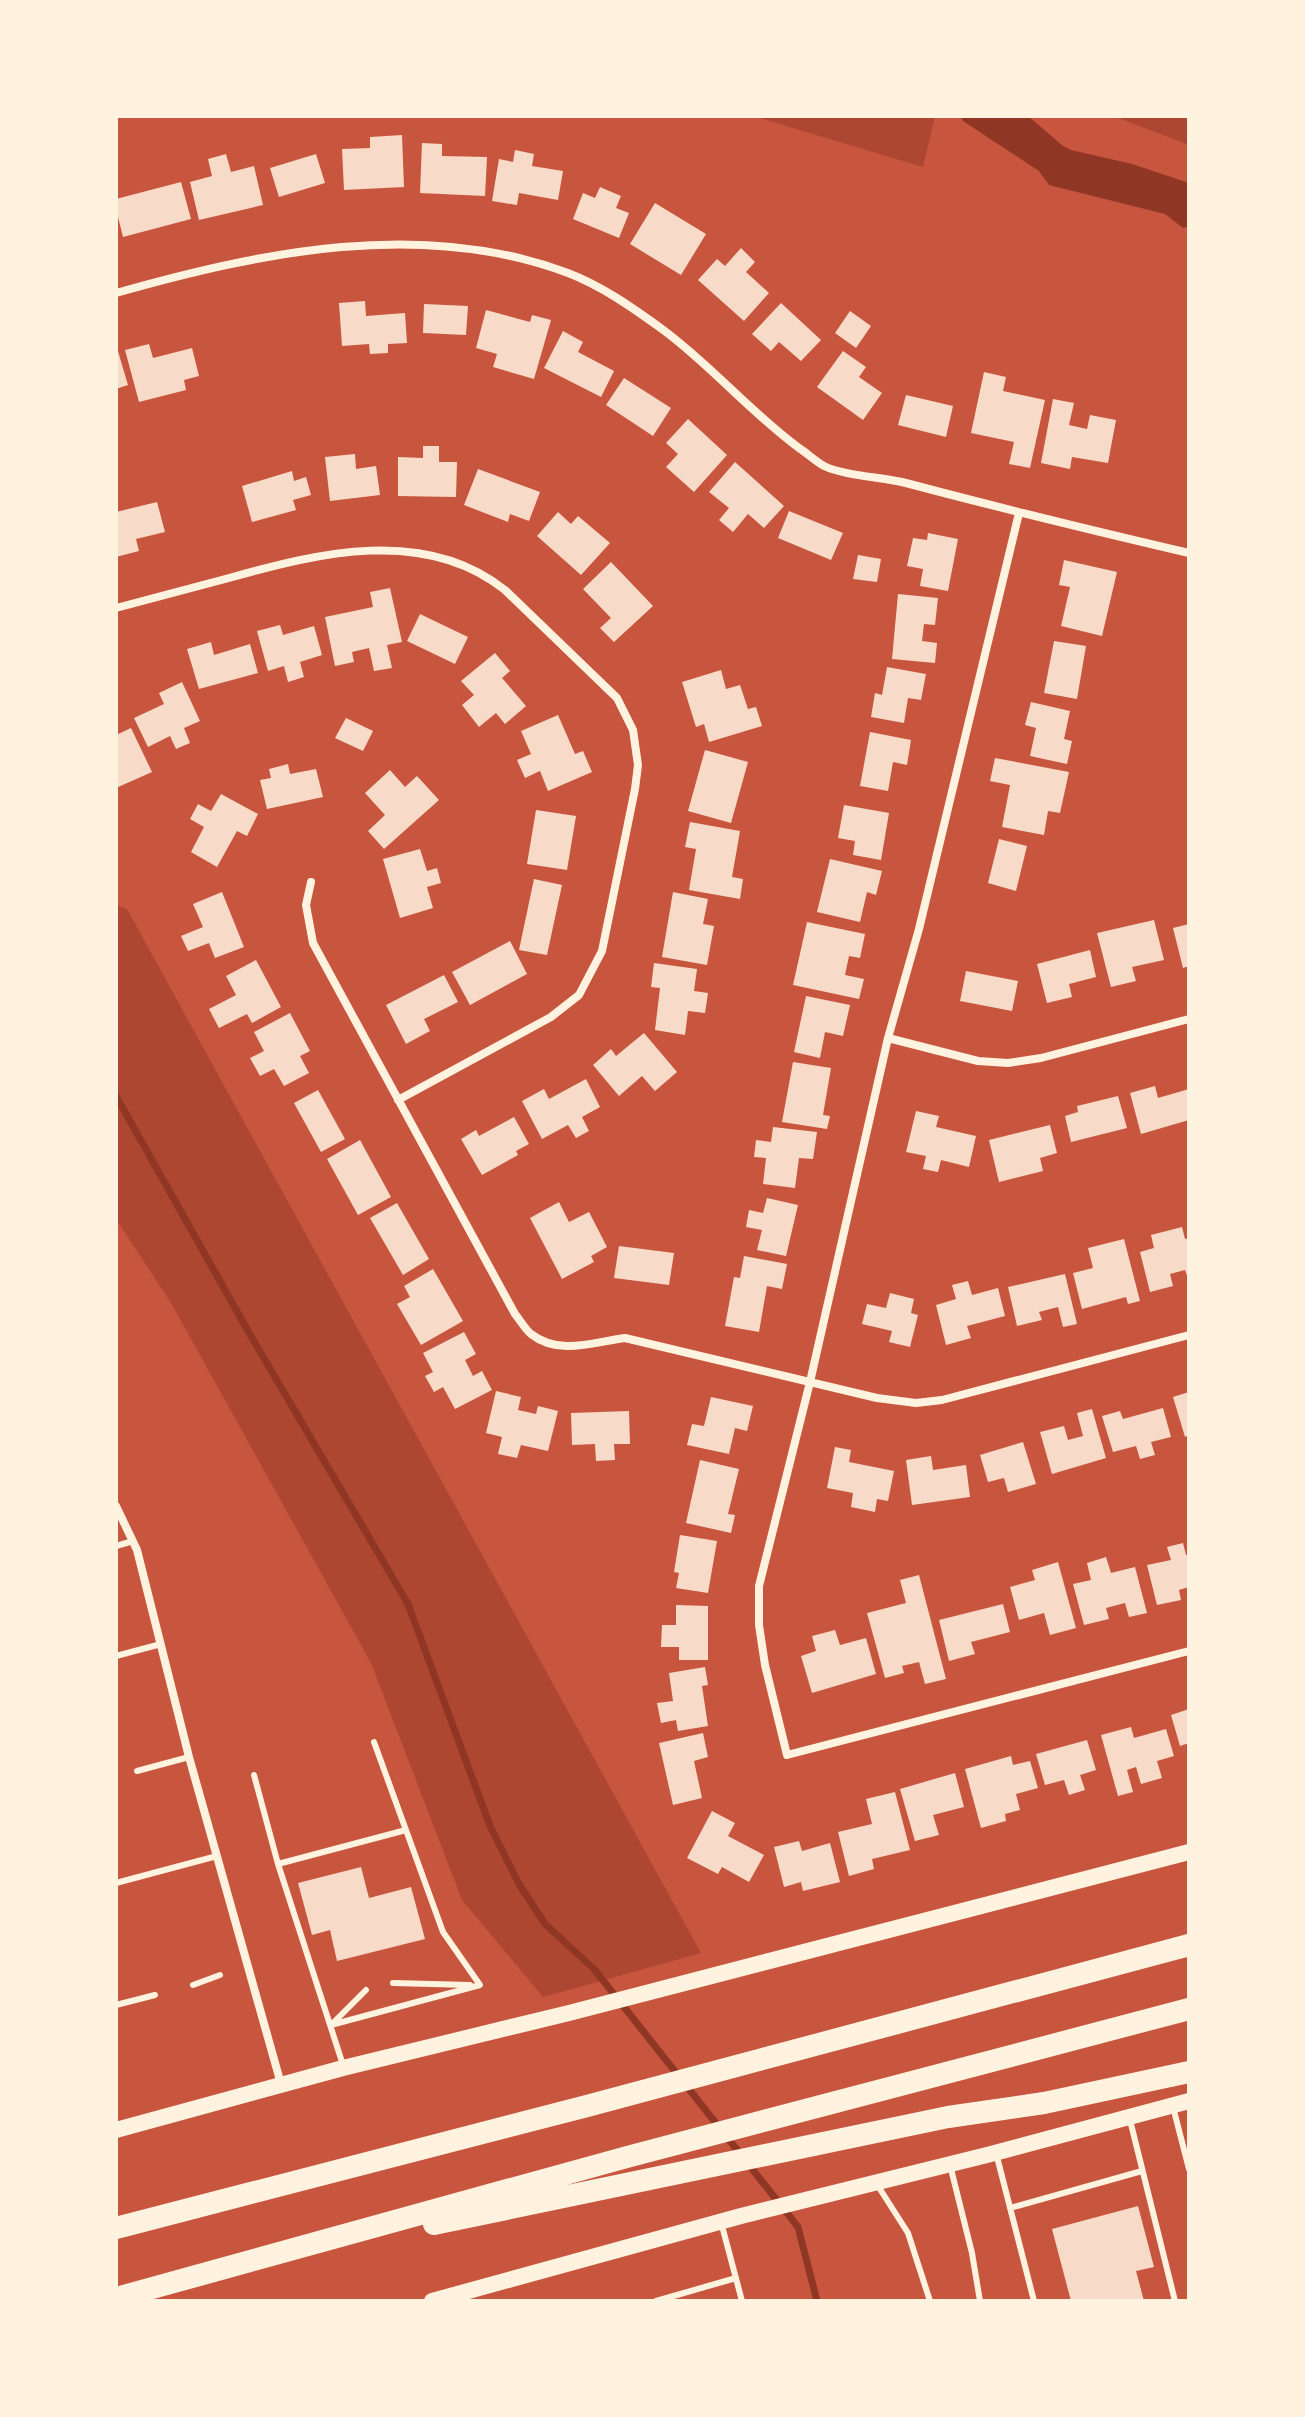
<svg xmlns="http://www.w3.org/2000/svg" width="1305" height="2417" viewBox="0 0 1305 2417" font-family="'IBM Plex Sans',sans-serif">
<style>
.green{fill:#ae4732}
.water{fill:#8f3625}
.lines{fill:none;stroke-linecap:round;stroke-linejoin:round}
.stream{stroke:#8f3625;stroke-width:7}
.building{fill:#f7dbc8}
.service{stroke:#fff3e0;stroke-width:6}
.minor{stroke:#fff3e0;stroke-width:8}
.secondary{stroke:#fff3e0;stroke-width:16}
.motorway{stroke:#fff3e0;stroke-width:22}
</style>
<rect width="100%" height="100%" fill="#c8553d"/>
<!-- green -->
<path class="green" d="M753 116H935L923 167Z
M1113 116H1189V145Z
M116 905 127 909 701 1953 543 1997 462 1900 371 1663 171 1303 116 1219Z"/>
<!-- water -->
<path class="water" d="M961 116H1028L1063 146 1071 150 1132 164 1189 183V226L1183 228 1165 214 1049 185 1039 171 963 121Z"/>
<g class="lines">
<!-- stream -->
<path class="stream" d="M116 1096 248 1331 408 1604 490 1826 519 1884 545 1924 594 1969 798 2227 817 2301"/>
</g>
<!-- building -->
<path class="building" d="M402 135 404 187 344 190 342 149 370 148V137Z
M422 143 442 144V156L487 157 485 196 420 193Z
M515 150 534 154 532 166 563 171 558 200 519 193 517 205 492 201 499 159 513 162Z
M226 154 231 172 254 166 263 205 199 220 190 182 212 176 208 159Z
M316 154 325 183 279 197 270 168Z
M181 182 191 219 123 237 116 209V199Z
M600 187 621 196 616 208 629 213 619 238 573 219 583 193 595 198Z
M655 203 706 234 681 275 630 244Z
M741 248 755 262 746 272 769 293 744 321 698 280 717 259 725 266Z
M365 301 366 316 405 313 407 343 388 344V353L370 354 369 344 342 346 339 303Z
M781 303 821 340 801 361 779 342 771 351 752 334Z
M424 304 468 306 466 335 423 333Z
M486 310 530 322 532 315 551 320 534 379 493 367 497 354 476 348Z
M850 311 871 326 856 348 835 333Z
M563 331 583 342 578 352 614 371 601 397 544 368Z
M149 344 153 358 192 348 199 376 184 380 186 390 139 402 125 350Z
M117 348 128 385 116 389V349Z
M843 351 866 367 859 377 882 393 863 420 817 387Z
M984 372 1006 377 1003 391 1045 400 1030 468 1009 464 1014 442 971 433Z
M624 378 671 408 653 436 606 405Z
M906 395 953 406 946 437 898 425Z
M1053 399 1074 403 1069 425 1087 429 1090 415 1116 420 1108 463 1072 457 1070 469 1041 463Z
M688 419 727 455 694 492 666 467 678 454 666 443Z
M423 446H439V462H457L456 497 398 496V457L423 458Z
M355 454 356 469 376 466 380 495 330 501 325 457Z
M735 462 784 506 764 528 748 514 733 532 719 520 729 508 709 492Z
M478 469 540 492 529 521 510 514 508 522 464 505Z
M292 471 294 481 306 477 311 495 293 500 296 510 252 522 242 486Z
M157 502 165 532 136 539 139 551 116 557V512Z
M789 511 843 533 831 560 778 538Z
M558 512 571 524 578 516 610 543 581 575 537 536Z
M928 533 958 539 948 591 920 586 923 569 907 566 913 538 927 540Z
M858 555 881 559 877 582 853 579Z
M1064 560 1117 572 1102 636 1061 626 1070 587 1059 585Z
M611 562 653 606 614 642 600 628 611 618 583 589Z
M390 588 402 642 387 645 392 668 374 671 369 648 352 652 354 662 335 666 325 617 373 607 370 592Z
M898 594 938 598 935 625 924 624 922 641 937 643 935 663 892 659Z
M420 614 468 637 455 664 407 641Z
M280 625 283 635 314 626 322 655 300 662 304 677 288 682 284 666 268 671 257 631Z
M1054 641 1086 646 1077 699 1044 693Z
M211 642 214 655 250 644 258 673 199 689 187 649Z
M495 653 510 671 502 678 526 706 505 724 496 713 479 727 462 705 474 695 461 681Z
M887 667 926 674 921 700 908 698 904 723 871 717 875 693 882 695Z
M721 670 726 689 740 685 748 709 756 707 762 726 709 742 704 724 696 727 682 682Z
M182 682 200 721 184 728 190 743 176 749 170 736 148 747 134 718 164 704 159 693Z
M1031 702 1070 711 1064 739 1072 741 1067 764 1030 756 1036 728 1025 725Z
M558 715 575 754 583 751 592 772 548 791 540 771 525 778 517 760 531 754 521 731Z
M346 718 373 731 363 751 335 738Z
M131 728 152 772 116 788V735Z
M870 732 911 740 907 765 893 762 888 791 860 786Z
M705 750 748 762 731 823 688 811Z
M995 758 1069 772 1060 813 1048 811 1044 835 1002 827 1010 785 990 781Z
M288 764 290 774 316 769 323 797 267 809 260 780 271 778 269 769Z
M390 770 405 787 417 776 439 800 384 849 368 831 385 815 365 793Z
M221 794 258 814 247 836 237 831 217 867 191 852 204 827 190 819 198 804 211 811Z
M844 805 889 813 881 860 853 855 855 841 838 838Z
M536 810 576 816 567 870 527 864Z
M690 822 740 831 732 877 743 879 740 899 689 890 696 849 685 847Z
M999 839 1027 846 1016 891 988 883Z
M420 849 427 871 437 868 441 883 427 887 433 908 400 918 383 859Z
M830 859 882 871 876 895 867 892 860 922 817 912Z
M534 879 562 885 547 955 519 950Z
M222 892 244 947 215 958 209 943 188 951 181 936 203 927 193 904Z
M673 892 708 899 703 924 714 926 707 965 662 957Z
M1154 920 1164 960 1132 967 1136 981 1111 987 1097 933Z
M807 922 865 934 860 958 849 956 845 975 864 979 859 999 793 985Z
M1189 924V966L1183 968 1173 928Z
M510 941 527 974 470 1005 452 972Z
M1090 950 1096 977 1069 984 1072 997 1047 1003 1037 964Z
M256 960 281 1007 252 1023 247 1014 219 1028 209 1009 236 995 226 976Z
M654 963 697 969 694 991 708 993 705 1013 688 1011 685 1035 655 1030 660 988 651 987Z
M966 971 1018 981 1012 1011 960 1001Z
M444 975 458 1002 424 1019 430 1031 406 1044 386 1005Z
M806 996 850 1005 843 1036 825 1032 820 1058 794 1052Z
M290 1013 310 1051 300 1056 309 1073 284 1086 274 1069 260 1076 250 1058 264 1051 254 1032Z
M644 1033 677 1072 655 1091 642 1076 619 1096 593 1065 611 1049 616 1056Z
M793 1062 831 1068 823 1115 830 1116 827 1129 782 1122Z
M586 1079 600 1107 582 1117 589 1131 576 1138 568 1125 542 1139 522 1101 544 1089 549 1099Z
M1155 1086 1158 1098 1189 1089V1120L1141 1134 1130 1093Z
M318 1090 345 1139 321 1152 294 1103Z
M1118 1096 1127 1128 1071 1142 1065 1116 1078 1112 1077 1106Z
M916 1111 939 1116 936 1127 976 1136 969 1167 941 1160 938 1172 923 1169 926 1156 906 1152Z
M514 1117 529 1144 516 1151 518 1155 482 1175 461 1139 476 1130 479 1136Z
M1050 1125 1057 1153 1040 1158 1043 1171 999 1182 989 1140Z
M773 1127 817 1132 813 1159 799 1158 795 1188 763 1184 766 1158 754 1157 756 1140 771 1142Z
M360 1140 391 1197 358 1215 327 1159Z
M767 1198 798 1205 786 1256 757 1250 762 1230 746 1227 749 1210 763 1213Z
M559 1202 569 1222 589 1212 607 1247 591 1256 594 1262 562 1279 530 1218Z
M397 1203 429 1259 403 1275 370 1218Z
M1182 1227 1185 1239 1189 1238V1281L1185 1270 1170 1274 1173 1286 1150 1292 1140 1252 1154 1248 1151 1235Z
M1124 1239 1140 1301 1128 1304 1126 1297 1082 1309 1073 1273 1093 1268 1088 1248Z
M619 1246 674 1253 669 1285 614 1278Z
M744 1256 787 1264 782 1289 767 1286 759 1332 725 1326 734 1277 740 1278Z
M433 1269 463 1321 421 1345 397 1304 410 1297 404 1286Z
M1065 1274 1077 1324 1063 1327 1058 1307 1039 1312 1042 1320 1017 1326 1008 1287Z
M968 1281 972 1295 998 1288 1005 1316 967 1326 971 1338 946 1345 936 1305 956 1299 952 1285Z
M890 1293 914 1299 911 1313 918 1315 910 1347 889 1342 892 1331 862 1324 867 1304 886 1308Z
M464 1332 476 1354 465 1360 473 1376 482 1371 492 1390 455 1409 443 1387 434 1392 425 1376 433 1372 423 1353Z
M496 1391 521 1397 518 1410 536 1414 538 1406 558 1411 548 1451 521 1445 517 1458 498 1454 502 1437 486 1433Z
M1189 1392V1435L1185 1437 1173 1397Z
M711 1397 753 1406 747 1431 735 1428 729 1454 687 1445 692 1424 704 1426Z
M1163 1408 1171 1437 1151 1442 1155 1455 1140 1459 1136 1446 1113 1452 1102 1416 1120 1411 1123 1419Z
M1092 1409 1106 1458 1052 1474 1040 1432 1064 1426 1068 1440 1083 1436 1077 1413Z
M629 1411 630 1444H614L615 1460 596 1461 595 1444 572 1445 571 1413Z
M1023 1442 1036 1484 1008 1492 1004 1478 988 1482 980 1455Z
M835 1447 851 1450 849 1462 894 1471 888 1501 877 1499 875 1512 851 1507 853 1493 827 1488Z
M931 1456 933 1470 966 1465 970 1497 912 1505 906 1460Z
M700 1460 739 1469 728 1514 735 1515 731 1533 686 1523Z
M680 1535 717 1541 708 1593 676 1588 679 1573 674 1572Z
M1183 1543 1186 1555H1189V1587L1179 1590 1181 1600 1157 1605 1147 1565 1171 1560 1167 1547Z
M1106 1557 1111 1573 1135 1567 1147 1613 1129 1617 1125 1603 1106 1608 1109 1619 1084 1625 1073 1584 1091 1580 1087 1563Z
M1058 1562 1076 1628 1050 1635 1044 1613 1019 1620 1010 1587 1035 1580 1032 1570Z
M919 1575 946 1679 925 1684 919 1662 902 1666 904 1673 885 1678 867 1613 906 1603 900 1580Z
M1003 1604 1010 1632 971 1642 975 1654 949 1661 939 1620Z
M676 1605 708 1606V1660H679V1647H661L662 1625H676Z
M835 1630 840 1645 866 1638 876 1674 812 1693 801 1656 816 1651 812 1636Z
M705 1667 708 1685 702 1686 708 1726 678 1731 676 1720 661 1723 657 1703 673 1701 669 1673Z
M1189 1709V1743L1180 1746 1171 1715Z
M1131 1727 1134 1738 1166 1729 1174 1756 1157 1761 1162 1778 1141 1784 1136 1767 1127 1770 1133 1792 1118 1796 1101 1735Z
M703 1733 708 1757 694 1761 702 1798 673 1805 659 1743Z
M1087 1740 1096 1770 1080 1775 1085 1790 1069 1795 1064 1780 1045 1785 1036 1754Z
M1011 1756 1013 1765 1030 1761 1038 1788 1016 1794 1020 1810 1005 1814 1006 1821 981 1828 965 1769Z
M955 1773 964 1807 933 1815 939 1835 915 1841 900 1789Z
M895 1792 910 1850 872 1859 874 1869 849 1876 838 1832 872 1824 866 1799Z
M712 1811 735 1823 728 1836 764 1855 749 1882 722 1867 718 1874 687 1858Z
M799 1841 802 1851 830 1843 840 1882 803 1891 801 1882 784 1887 774 1847Z
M361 1867 369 1898 411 1887 425 1939 337 1961 330 1930 312 1935 298 1883Z
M1138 2206 1154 2267 1136 2271 1144 2301H1071L1052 2229Z"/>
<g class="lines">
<!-- service -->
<path class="service" d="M116 1546 133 1541
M116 1656 161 1644
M137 1771 189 1757
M254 1775 278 1864 406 1830
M278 1864 343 2065
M116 1883 217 1856
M393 1983 470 1985
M193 1985 220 1975
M116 2005 155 1995
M334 2022 366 1990
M331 2025 480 1985 443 1932 374 1742
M1173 2107 1189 2169
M1130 2120 1175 2301
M996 2153 1034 2301
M950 2165 972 2253 980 2301
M878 2186 908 2233 930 2301
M1010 2208 1142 2171
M721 2222 742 2301
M656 2301 736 2278"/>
<!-- minor -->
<path class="minor" d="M116 293C261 252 422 218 568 273 602 286 633 308 662 329 711 365 750 412 799 448 807 453 815 461 824 466 845 476 882 477 906 483 1000 508 1095 531 1189 553
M1019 513 919 929 888 1038 810 1382 759 1586V1625L765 1665 787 1755 1189 1651
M116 608C154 598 191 588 229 578 318 553 425 526 505 590L617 698 633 730 638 765 635 789 602 951 579 995 551 1017 398 1100
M311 882 306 905 313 943 515 1314C520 1320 525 1329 531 1334 559 1356 594 1342 625 1338L877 1398 916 1403 942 1400 1189 1335
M888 1038 978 1061 1008 1063 1041 1058 1189 1019
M116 1506 137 1550 189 1757 281 2084"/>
<!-- secondary -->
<path class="secondary" d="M116 2130 343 2068 569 2013 1189 1852
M432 2301 741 2216 987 2155 1189 2101"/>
<!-- motorway -->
<path class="motorway" d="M434 2224 948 2117 1044 2103 1189 2072
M116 2228 587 2106 1189 1945
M116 2298 627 2157 1189 2009"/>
</g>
<!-- border -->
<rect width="1305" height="2417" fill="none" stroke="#fff3e0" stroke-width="236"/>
</svg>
